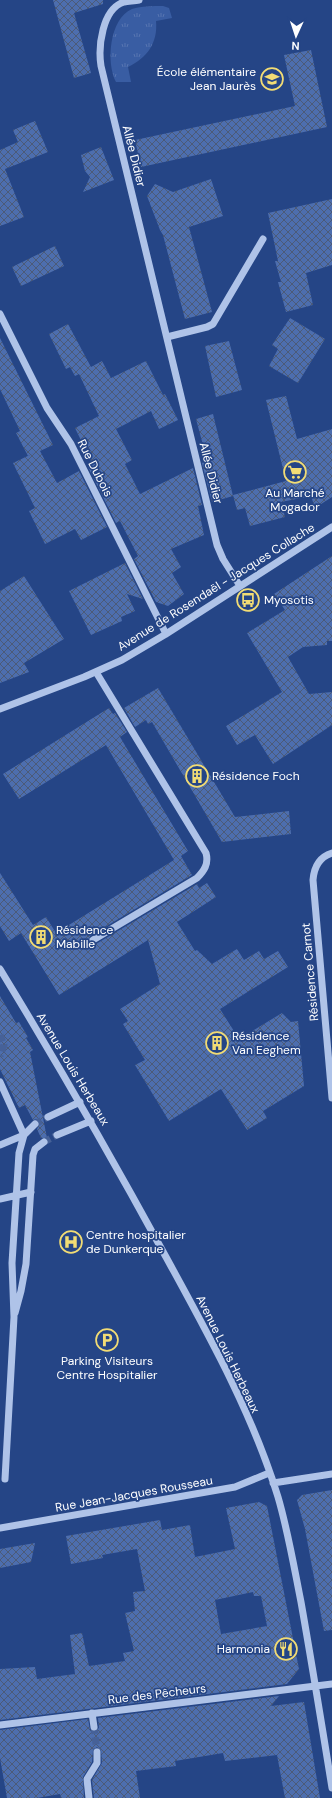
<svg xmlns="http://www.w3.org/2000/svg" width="332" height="1798" viewBox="0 0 332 1798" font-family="'DM Sans',sans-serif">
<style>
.grass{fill:url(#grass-tufts)}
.building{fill:url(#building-cross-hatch);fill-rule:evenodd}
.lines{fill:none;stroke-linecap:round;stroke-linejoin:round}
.minor-tunnel{stroke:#466198;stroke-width:7;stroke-dasharray:7 3.5;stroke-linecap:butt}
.minor{stroke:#afc3e8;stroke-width:7}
.labels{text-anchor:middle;stroke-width:3.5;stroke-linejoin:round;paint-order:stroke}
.poi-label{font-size:12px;fill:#fff;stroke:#254586;text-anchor:start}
.street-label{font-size:12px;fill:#fff;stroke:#254586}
</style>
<defs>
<pattern id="grass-tufts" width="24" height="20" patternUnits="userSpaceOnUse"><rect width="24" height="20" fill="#395da3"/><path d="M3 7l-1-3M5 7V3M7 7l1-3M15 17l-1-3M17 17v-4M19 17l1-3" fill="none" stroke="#5775b1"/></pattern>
<pattern id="building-cross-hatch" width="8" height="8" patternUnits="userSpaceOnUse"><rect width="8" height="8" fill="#4d6eae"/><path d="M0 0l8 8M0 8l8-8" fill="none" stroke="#4c5b78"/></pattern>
</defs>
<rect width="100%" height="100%" fill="#254586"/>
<!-- grass -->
<path class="grass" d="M163 6 169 8 172 18 156 21C158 43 147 58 128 67L131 82H116C106 63 109 19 132 9 142 6 153 6 163 6Z"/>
<!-- building -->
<path class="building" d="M53 0H103V4L74 13 91 73 74 78Z
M311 50 327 127 141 167 135 140 295 106 284 55Z
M35 121 48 152 5 169 24 217 0 226V150L18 142 13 130Z
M101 147 114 180 83 192 90 177 85 171 81 155Z
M211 179 223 216 189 227 212 312 185 319 163 235 160 230 147 196 155 184 173 192Z
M332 199V265L306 273 313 305 286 312 278 282H281L275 261H278L268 213Z
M55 246 64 266 21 286 12 267Z
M290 318 325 339 298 383 269 366 278 349 272 345Z
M68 324 91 367 102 361 111 378 146 361 163 395 165 394 178 420 159 429 151 411 116 429 132 460 125 464 140 494 193 468 202 505 198 506 204 535 171 549 181 567 172 573 184 594 168 606 156 602 134 559 138 556 120 521 116 523 88 467 93 465 75 428 99 416 79 374 75 376 70 367 66 369 49 334Z
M0 338 53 445 40 451 57 483 79 471 107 527 81 540 75 529 45 544 29 511 35 508 13 463 36 452 28 456 16 433 20 431 0 389Z
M229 341 242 390 216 397 205 346Z
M286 396 297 439 332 429V497L315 508 311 496 281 502 285 517 250 526 245 508 237 510 233 495 286 481 266 400Z
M213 414 233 496 212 502 202 463 207 460 196 419Z
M332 556V641H327V645L303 647 288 657 309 694 332 692V725L273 764 255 735 237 745 226 726 282 692 247 633 285 610 274 594Z
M125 563 143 599 127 594 135 611 121 617 122 621 91 635 69 591Z
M24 576 64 639 24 663 29 672 0 683V591Z
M158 688 235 817 289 811 291 834 222 842 152 722 148 724 146 720 135 727 124 708Z
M109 708 113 714 115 713 127 732 120 737 188 851 181 856 192 875 90 936 89 942 91 945 96 944 197 884 199 888 207 883 216 897 177 922 195 951 197 950 212 964 237 949 244 960 259 951 264 959 278 951 288 967 220 1009 239 1039 282 1013 291 1022 298 1021 304 1086 263 1111 267 1118 247 1130 221 1089 169 1121 135 1065 145 1060 123 1024 128 1021 120 1009 160 984 148 940 59 995 21 933 9 941 0 926V873L33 925 46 917 56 933 174 860 106 745 19 799 3 774Z
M0 996 16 1023 19 1022 28 1037 26 1038 33 1050 30 1052 47 1138H41L37 1129 40 1122 37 1119 33 1120 25 1105 19 1108 0 1069Z
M332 1490V1630L324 1631 305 1529 297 1500 302 1495Z
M259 1502 267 1506 299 1669 287 1684 0 1720V1669L35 1667 37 1679 75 1674 70 1635 82 1633 89 1666 125 1661 123 1653 134 1651 125 1613 135 1611 133 1592 145 1591 137 1549 102 1555 103 1558 71 1564 66 1536 160 1520 162 1530 190 1525 195 1557 235 1549 226 1508ZM253 1592 254 1596H261L267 1626 221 1634 215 1600Z
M35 1543 31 1562 0 1568V1549Z
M279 1696 271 1706 304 1702 320 1798H285L277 1755 225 1761 223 1753 175 1761 176 1766 136 1771 140 1798H94L92 1780 102 1763 101 1750 97 1747 93 1750 92 1762 83 1777 84 1798H61L60 1794 37 1798H7L0 1758V1730L88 1719 90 1730 94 1732 99 1728 98 1718Z"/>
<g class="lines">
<!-- minor-tunnel -->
<path class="minor-tunnel" d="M0 1035 4 1045 0 1056
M35 1124 48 1117
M44 1142 57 1135
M94 1727 97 1752"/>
<!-- minor -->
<path class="minor" d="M139 0C135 1 128 1 124 2 102 9 98 47 101 66L217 545 223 559 240 586
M0 314 47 408 71 444 166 634
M167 337 207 327 213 324 263 239
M0 709 84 677 122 660 166 634 332 527
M332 853C319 857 314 867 313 880L332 1098
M93 940 197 878C204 871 209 864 206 853L96 672
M0 969C58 1064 113 1160 166 1257 208 1334 252 1412 278 1497 288 1531 294 1567 301 1602 312 1664 322 1726 332 1788
M0 1082 24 1135 0 1145
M48 1117 80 1102
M57 1135 91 1121
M0 1199 31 1192
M15 1313 21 1291 26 1264 33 1155 35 1149 44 1142
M5 1479 14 1317 12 1263 19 1153 24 1135 35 1124
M273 1483 332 1474
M0 1528 235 1487 269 1473
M92 1713 94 1727
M0 1725 332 1684
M89 1798 87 1779 97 1763V1752"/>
</g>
<!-- icons -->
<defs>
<g id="school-ring" transform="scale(1.15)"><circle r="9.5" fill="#254586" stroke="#f2dc74" stroke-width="1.5"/><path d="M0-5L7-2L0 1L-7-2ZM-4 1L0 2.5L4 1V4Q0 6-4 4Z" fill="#f2dc74"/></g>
<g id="supermarket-ring" transform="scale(1.15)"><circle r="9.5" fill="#254586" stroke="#f2dc74" stroke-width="1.5"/><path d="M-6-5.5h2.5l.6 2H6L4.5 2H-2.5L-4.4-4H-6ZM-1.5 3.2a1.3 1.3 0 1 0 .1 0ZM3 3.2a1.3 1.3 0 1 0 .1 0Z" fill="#f2dc74"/></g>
<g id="bus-ring" transform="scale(1.15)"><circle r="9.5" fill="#254586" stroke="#f2dc74" stroke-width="1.5"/><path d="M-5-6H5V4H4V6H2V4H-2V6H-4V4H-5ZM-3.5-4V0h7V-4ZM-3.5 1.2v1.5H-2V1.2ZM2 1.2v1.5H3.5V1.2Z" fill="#f2dc74"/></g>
<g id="building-ring" transform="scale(1.15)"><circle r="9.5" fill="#254586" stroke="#f2dc74" stroke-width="1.5"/><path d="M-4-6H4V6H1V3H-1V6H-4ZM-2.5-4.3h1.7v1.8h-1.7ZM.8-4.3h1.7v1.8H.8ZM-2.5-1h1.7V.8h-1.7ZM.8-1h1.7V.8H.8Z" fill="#f2dc74"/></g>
<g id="hospital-ring" transform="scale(1.15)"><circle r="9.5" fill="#254586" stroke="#f2dc74" stroke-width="1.5"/><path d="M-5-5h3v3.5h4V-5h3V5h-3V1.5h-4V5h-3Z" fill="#f2dc74"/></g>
<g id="parking-ring" transform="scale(1.15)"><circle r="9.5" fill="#254586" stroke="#f2dc74" stroke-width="1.5"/><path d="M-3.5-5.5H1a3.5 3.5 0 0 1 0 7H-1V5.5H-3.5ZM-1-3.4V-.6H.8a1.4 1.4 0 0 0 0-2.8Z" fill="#f2dc74"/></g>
<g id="restaurant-ring" transform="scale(1.15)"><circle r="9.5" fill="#254586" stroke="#f2dc74" stroke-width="1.5"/><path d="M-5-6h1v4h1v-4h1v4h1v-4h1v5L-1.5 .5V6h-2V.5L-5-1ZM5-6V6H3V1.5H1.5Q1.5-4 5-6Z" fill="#f2dc74"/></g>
</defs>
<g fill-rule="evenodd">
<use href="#school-ring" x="272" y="79"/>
<use href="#supermarket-ring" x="295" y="472"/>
<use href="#bus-ring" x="248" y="600"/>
<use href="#building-ring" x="197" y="776"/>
<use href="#building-ring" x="41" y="937"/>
<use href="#building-ring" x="217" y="1043"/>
<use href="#hospital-ring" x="71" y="1242"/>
<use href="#parking-ring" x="107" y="1340"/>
<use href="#restaurant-ring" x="286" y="1649"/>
</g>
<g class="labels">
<!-- poi labels -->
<g class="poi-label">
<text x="256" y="76" text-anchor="end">École élémentaire<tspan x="256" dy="14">Jean Jaurès</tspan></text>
<text x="295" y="497" text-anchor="middle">Au Marché<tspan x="295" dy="14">Mogador</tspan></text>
<text x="264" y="604">Myosotis</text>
<text x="212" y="780">Résidence Foch</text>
<text x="56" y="934">Résidence<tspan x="56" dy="14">Mabille</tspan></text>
<text x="232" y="1040">Résidence<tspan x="232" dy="14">Van Eeghem</tspan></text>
<text x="86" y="1239">Centre hospitalier<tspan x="86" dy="14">de Dunkerque</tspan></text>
<text x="107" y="1365" text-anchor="middle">Parking Visiteurs<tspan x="107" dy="14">Centre Hospitalier</tspan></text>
<text x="270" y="1653" text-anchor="end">Harmonia</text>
</g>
<!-- street labels -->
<g class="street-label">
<text transform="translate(134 156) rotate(76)" y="4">Allée Didier</text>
<text transform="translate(95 468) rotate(63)" y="4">Rue Dubois</text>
<text transform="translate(211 473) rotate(76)" y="4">Allée Didier</text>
<text transform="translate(216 587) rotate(-32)" y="4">Avenue de Rosendaël - Jacques Collache</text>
<text transform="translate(310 972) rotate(-95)" y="4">Résidence Carnot</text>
<text transform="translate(73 1069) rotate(59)" y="4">Avenue Louis Herbeaux</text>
<text transform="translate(228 1354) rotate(64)" y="4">Avenue Louis Herbeaux</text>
<text transform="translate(134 1494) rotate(-10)" y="4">Rue Jean-Jacques Rousseau</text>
<text transform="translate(157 1694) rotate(-7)" y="4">Rue des Pêcheurs</text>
</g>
</g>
<!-- north arrow -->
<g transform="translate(296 36) rotate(183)" stroke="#254586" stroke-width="3" paint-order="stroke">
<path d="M0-3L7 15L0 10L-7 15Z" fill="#ffffff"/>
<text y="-6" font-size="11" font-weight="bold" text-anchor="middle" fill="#ffffff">N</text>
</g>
</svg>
